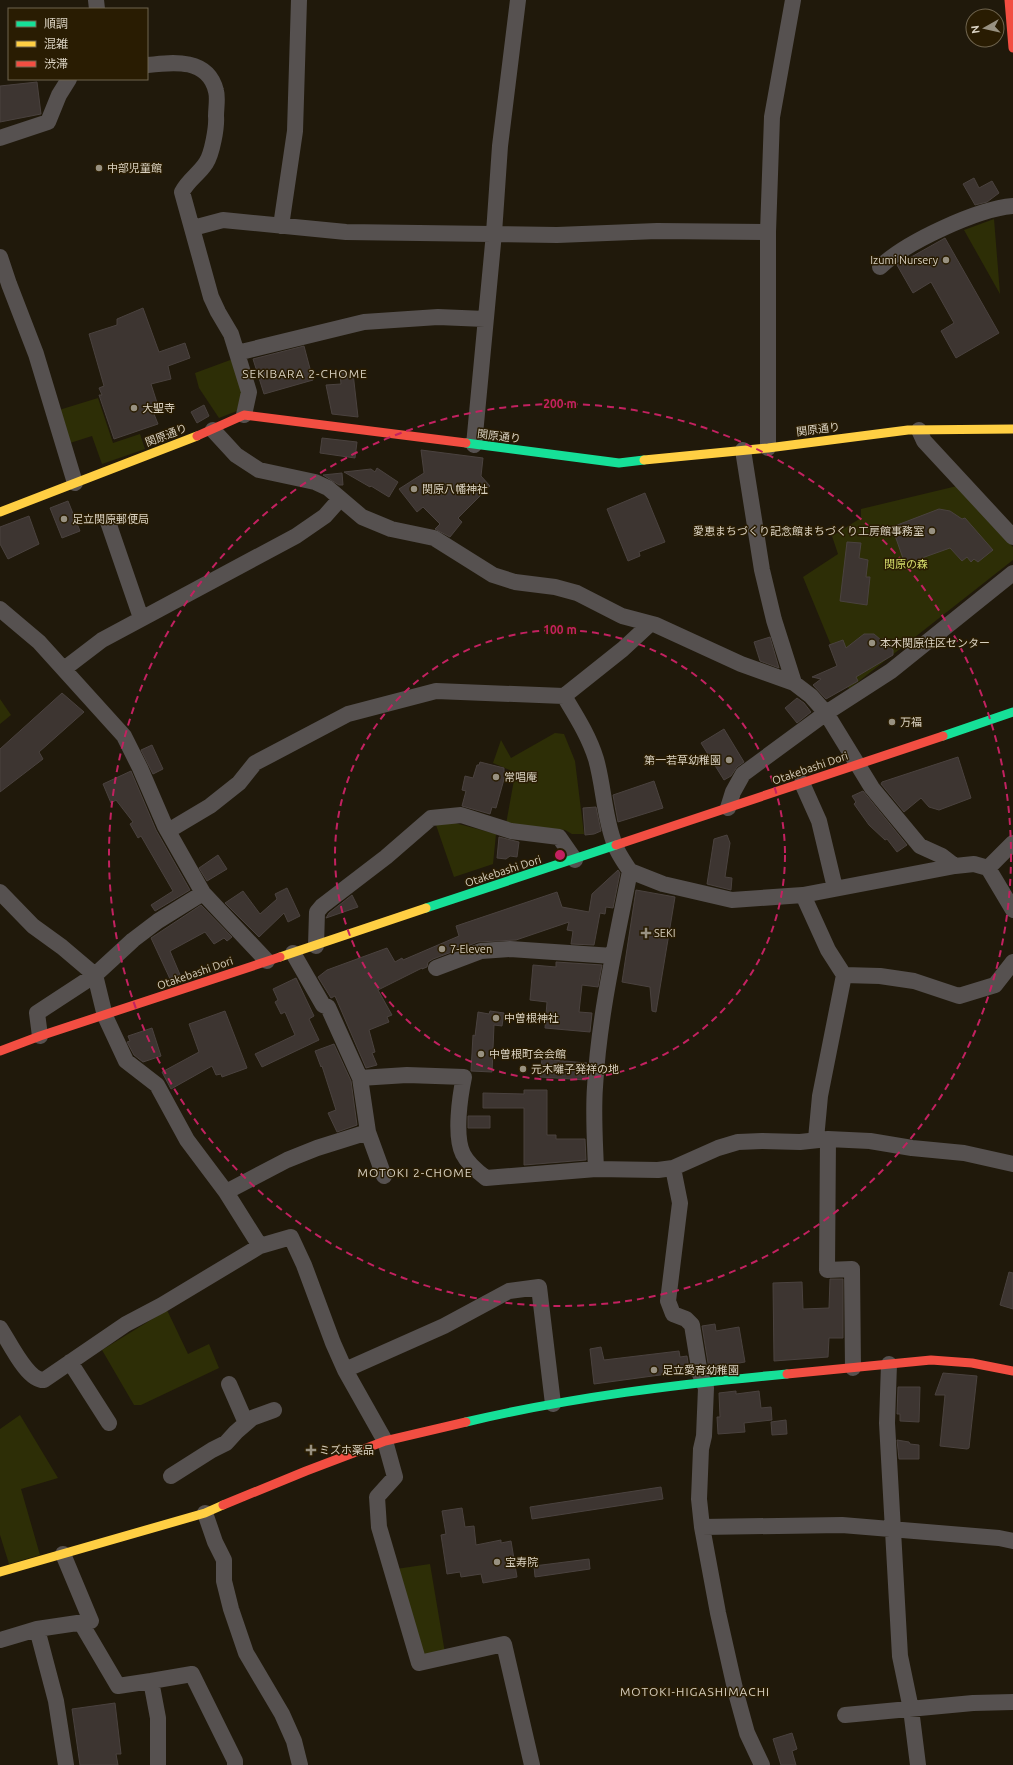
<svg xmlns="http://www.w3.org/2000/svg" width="1013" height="1765" viewBox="0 0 1013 1765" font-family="Ubuntu,'Noto Sans JP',sans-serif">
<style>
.green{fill:#2d2e06}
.building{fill:#3d3531;stroke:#4a423f}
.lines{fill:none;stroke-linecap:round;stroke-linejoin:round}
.street{stroke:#565150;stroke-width:16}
.fast{stroke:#16e098;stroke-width:9}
.slow{stroke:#ffcf43;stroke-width:9}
.jam{stroke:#f24e42;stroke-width:9}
.ring{fill:none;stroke:#c32160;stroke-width:2;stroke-dasharray:7 5}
.poi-dot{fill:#989181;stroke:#291c02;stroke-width:1.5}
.labels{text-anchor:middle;stroke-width:3;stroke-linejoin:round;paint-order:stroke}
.poi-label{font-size:11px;fill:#d9d1c1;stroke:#291c02;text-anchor:start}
.street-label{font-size:11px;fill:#d9d1c1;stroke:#291c02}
.park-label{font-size:11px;fill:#d4db6a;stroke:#291c02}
.neighbourhood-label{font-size:12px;letter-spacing:1px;fill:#d9d1c1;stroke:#291c02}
.centre{fill:#c32160;stroke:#291c02;stroke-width:2}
.ring-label{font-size:12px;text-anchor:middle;font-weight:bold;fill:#c32160;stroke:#291c02;stroke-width:3;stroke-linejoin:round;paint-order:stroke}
</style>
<rect width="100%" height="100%" fill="#20190b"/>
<!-- green -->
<path class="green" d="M994 219 1000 294 964 230Z
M233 359 242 391 237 411 219 418 199 388 195 373Z
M98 398 113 443 140 434 145 449 102 464 92 436 70 443 59 410Z
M957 486 1013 547V560L849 689 803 577 838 554 832 536 861 518V509Z
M0 699 11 715 0 724Z
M555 733 564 734 575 761 584 834H572L565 830 506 824 514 780 512 771 493 763 501 740 511 758Z
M455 823 496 834 493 864 454 877 436 825Z
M167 1310 188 1354 209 1344 219 1368 141 1405H134L102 1350Z
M20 1415 58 1478 21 1489 40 1555 9 1564 0 1535V1429Z
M430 1564 445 1653 423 1657 396 1569Z"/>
<!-- building -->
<path class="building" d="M37 82 41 114 0 122V86Z
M974 178 979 188 992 181 999 193 987 202 975 205 963 184Z
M945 238 999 333 956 358 941 331 954 323 931 282 913 293 897 265Z
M143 308 159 352 185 343 190 358 168 366 171 379 151 384 160 412 154 414 158 424 114 439 99 395H102L99 388 104 386 89 334 117 325V319Z
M304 346 313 380 264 394 253 359Z
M340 373H353L358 417 332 414 326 385 341 384Z
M204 405 209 416 197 423 191 412Z
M322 438 357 442 355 458 320 453Z
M421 450 483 458 481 476 490 486 458 518 462 522 450 537 435 529 440 524 423 507 417 512 399 489 424 473Z
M377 468 398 482 389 497 371 486 370 487 344 472 371 469 375 472Z
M342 473 343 485H339L323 475Z
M645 493 665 542 639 552 640 556 628 561 607 509Z
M68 501 80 531 62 538 50 508Z
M939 509 950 511 962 519 965 518 993 550 978 562 974 559 971 562 967 557 962 561 950 548 905 564 892 527Z
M29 516 39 544 8 559 0 544V527Z
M847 542 861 543 859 558 868 560 866 577H870L867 605 840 601Z
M864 634H874L881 640 884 638 893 650V655L856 677 858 681 826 699 813 685 821 679 812 677 837 666 829 645 843 640 846 648Z
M770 637 779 668 760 661 754 642Z
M62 693 84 712 39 752 43 759 0 792V749Z
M797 698 804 703 811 712 797 723 785 708Z
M724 729 744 762 737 767 731 776 724 780 701 743Z
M152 745 163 769 153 774 141 750Z
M958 757 971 798 939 810 929 807 921 798 904 812 881 784 882 782Z
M480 762 504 768V772H506L496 808 492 807 490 814 462 806 466 791 462 790 465 776 473 778 477 765H479Z
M131 771 156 830 190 890 155 911 151 905 173 891 141 836 138 838 130 824 133 822 116 800 111 803 103 784Z
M654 781 663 808 618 822 613 795Z
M863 791 907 845 897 852 887 839 885 840 869 825 854 804 856 802 852 796Z
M596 807 601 831 594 834 585 835 583 808Z
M727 835 730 843 725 877 732 878 731 890 707 884 714 839Z
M499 837 519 842 517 857 510 856 506 859 497 858Z
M218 855 227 869 207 881 199 868Z
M618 870 620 873 613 908 606 907 605 914 600 913 594 945 571 944 573 931 567 930 569 922 516 940 478 942 433 959 428 962 427 967 422 969V968L378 990 392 1015 387 1017 389 1022 369 1030 375 1052 372 1053 377 1065 366 1068 335 996 331 998 318 977 327 970 387 948 395 962 402 958 403 960 459 936 456 926 557 892 562 907 589 912 592 894Z
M287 888 300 916 288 922 284 913 259 937 225 903 243 891 260 914 277 899 275 894Z
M636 890 675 897 656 1012 652 1011 650 987 622 982Z
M352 895 358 907 326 918 329 913Z
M201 905 232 937 227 941 224 938 214 944 205 932 170 951 181 977 171 981 151 938Z
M556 962 602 965 598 987 582 985 579 1012 592 1013 590 1032 545 1028 547 1002 530 1000 533 965 556 967Z
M296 978 314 1016 309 1019 319 1040 262 1067 255 1054 295 1035 285 1012 281 1014 275 1002 278 1000 273 989Z
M225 1011 247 1068 222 1077 221 1074 216 1075 212 1066 171 1089 162 1072 199 1052 189 1024Z
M490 1011 504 1013 502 1026 494 1025 492 1072 471 1071 473 1035 475 1036 478 1012 489 1014Z
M152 1028 161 1056 143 1062 134 1055 127 1042 130 1041 128 1036Z
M334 1044 351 1081 357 1125 337 1132 328 1113 336 1110 322 1066 321 1067 315 1051Z
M542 1059 587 1063 586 1080 540 1077Z
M524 1090H547V1135H556V1139H585L586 1160 524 1165V1108H483V1093L524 1094Z
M468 1116H490V1128H468Z
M1009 1272 1013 1273V1309L1000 1305Z
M830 1279H843V1338H829L828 1357 774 1361 773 1283 802 1282 803 1309 829 1308Z
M715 1324 716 1331 739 1327 745 1362 733 1364 734 1367 709 1369 702 1326Z
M601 1347 604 1360 679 1351 680 1357 687 1356 689 1369 682 1370V1372L594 1384 590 1349Z
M943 1373 977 1376 969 1448 967 1449 940 1446 945 1395H935Z
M898 1387H920L919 1422 900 1421V1414H897Z
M736 1391V1394L759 1391 761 1408 771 1407 772 1420 744 1423 745 1432 718 1434 717 1417H720L719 1393Z
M786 1420 787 1434 772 1435 771 1422Z
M897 1440 909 1442 910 1444 919 1445V1459H899Z
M661 1487 663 1499 532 1519 530 1507Z
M462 1508 465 1527 474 1526 476 1545 501 1540V1543L511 1541 517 1577 483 1583 481 1574 461 1577 460 1572 447 1574 441 1535 446 1534 442 1511Z
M589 1559 590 1569 535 1577 534 1566Z
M115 1703 121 1754H116L118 1765H80L72 1709Z
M792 1733 797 1749 792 1751 796 1765H781L773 1739Z"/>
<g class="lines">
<!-- street -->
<path class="street" d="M96 0 97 9
M147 65C174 62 208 58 216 91 218 98 216 108 216 116 217 127 212 154 206 163 199 174 188 180 182 192L211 297 218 312 231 334 249 392 244 415
M0 138 48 122 59 95 69 79
M281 226 295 131 299 0
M193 228 223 220 346 232 557 235 657 231 768 232
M0 257 9 284 36 354 75 483
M880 267C906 242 977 209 1013 206
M237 353 364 322 438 317 485 319
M213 430 236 455 259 470 315 482 328 488 362 517 391 529 434 538 493 575 515 582 555 587 577 593 622 616 656 625 741 664 794 683 811 696 826 713 872 788 920 846 942 856 955 866 974 864 988 868 1013 910
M919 430 924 441 1013 537
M474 445 494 233 500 146 518 0
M768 448V232L772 117 793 0
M743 450 762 570 774 620 794 683
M108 522 141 618
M0 609 39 642 124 736 140 768 165 826 203 893 267 961
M64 669 102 640 296 536 325 516 340 499
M564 696 623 649 650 624
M802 783 819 821 835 888
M728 808 733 792 743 774 826 713 891 671 1013 573
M168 831 210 806 239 783 255 763 348 714 436 691 564 696C576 716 589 736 596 759 604 787 604 818 615 845 618 854 625 863 630 871 616 942 599 1015 595 1087 593 1114 595 1142 596 1169
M988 868 1013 843
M630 871 663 884 732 900 803 895 955 866
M0 892 33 926 62 947 95 975 105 1016 126 1061 157 1085 187 1140 226 1192 260 1246
M803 895 828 950 844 975 820 1096 816 1139
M316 946 317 912 322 906 386 857 431 818 461 815 511 831 559 837 575 860
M293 953 323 1005 328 1007 360 1078 368 1132 384 1176
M436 968 481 951 510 949 613 956
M844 975 880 976 914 981 959 996 995 985 1013 962
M40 1036 37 1013 95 975 133 940 158 921 203 893
M360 1078 407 1075 464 1077C460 1096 454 1136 463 1154 468 1164 478 1172 486 1178L596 1169 658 1170 673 1168 718 1148 738 1142 762 1141 800 1142 828 1139 870 1141 912 1148 964 1153 1013 1164
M828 1139 827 1270 852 1269 853 1368
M673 1168 680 1203 668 1301 673 1314 686 1319 692 1325 700 1374 706 1388 704 1436 701 1449 699 1499 702 1527 718 1613 736 1693 747 1733 762 1765
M226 1192 287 1160 317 1148 368 1132
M0 1328C9 1341 27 1381 44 1380L126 1324 162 1305 260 1246 291 1237 304 1265 333 1343 345 1370 385 1441 395 1477 377 1497 379 1527 419 1663 504 1644 532 1765
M70 1362 109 1423
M889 1364 887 1423 900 1656 911 1709 918 1765
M345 1370 444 1326 509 1291 539 1287 553 1404
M229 1384 246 1423
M171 1476 212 1450 226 1443 236 1432 252 1418 274 1410
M205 1513 215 1542 224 1560V1581L231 1609 246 1653 282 1714 294 1741 300 1765
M702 1527 842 1525 999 1538 1013 1541
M81 1623 118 1686 151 1681
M37 1629 56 1701 66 1765
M0 1640 37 1629 91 1621 63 1554
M845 1715 973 1703 1013 1702
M158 1765V1718L151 1681 192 1674 235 1761V1765"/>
<!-- fast -->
<path class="fast" d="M466 443 619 463 644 460
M943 736 1013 712
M426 908 616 845
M466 1422C571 1397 679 1384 787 1374"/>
<!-- slow -->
<path class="slow" d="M644 460 768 448 908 430 1013 429
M0 512 197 436
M280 957 426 908
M0 1572 205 1513 223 1505"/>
<!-- jam -->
<path class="jam" d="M1009 0 1013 48
M197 436 244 415 466 443
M616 845 943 736
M0 1051 40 1036 280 957
M787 1374 931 1360 972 1363 1013 1371
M223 1505 306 1471 385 1441 466 1422"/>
</g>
<!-- distance rings -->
<g class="ring">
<circle cx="560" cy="855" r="225"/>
<circle cx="560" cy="855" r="451"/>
</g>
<!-- markers -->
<g class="poi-dot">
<circle cx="99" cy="168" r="4"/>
<circle cx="946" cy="260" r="4"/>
<circle cx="134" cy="408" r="4"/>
<circle cx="414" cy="489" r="4"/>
<circle cx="64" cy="519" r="4"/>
<circle cx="932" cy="531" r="4"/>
<circle cx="872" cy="643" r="4"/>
<circle cx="892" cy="722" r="4"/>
<circle cx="729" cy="760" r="4"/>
<circle cx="496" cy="777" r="4"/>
<path d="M644 927h4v4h4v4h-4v4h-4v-4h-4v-4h4z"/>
<circle cx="442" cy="949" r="4"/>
<circle cx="496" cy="1018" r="4"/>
<circle cx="481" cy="1054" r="4"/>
<circle cx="523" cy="1069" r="4"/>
<circle cx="654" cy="1370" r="4"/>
<path d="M309 1444h4v4h4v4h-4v4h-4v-4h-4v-4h4z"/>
<circle cx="497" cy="1562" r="4"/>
</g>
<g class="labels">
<!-- poi labels -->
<g class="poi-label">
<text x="107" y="172">中部児童館</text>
<text x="938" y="264" text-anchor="end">Izumi Nursery</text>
<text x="142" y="412">大聖寺</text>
<text x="422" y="493">関原八幡神社</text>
<text x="72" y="523">足立関原郵便局</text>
<text x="924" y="535" text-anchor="end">愛恵まちづくり記念館まちづくり工房館事務室</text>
<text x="880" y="647">本木関原住区センター</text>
<text x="900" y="726">万福</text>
<text x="721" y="764" text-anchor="end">第一若草幼稚園</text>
<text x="504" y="781">常唱庵</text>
<text x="654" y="937">SEKI</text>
<text x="450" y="953">7-Eleven</text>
<text x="504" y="1022">中曽根神社</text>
<text x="489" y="1058">中曽根町会会館</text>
<text x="531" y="1073">元木囃子発祥の地</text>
<text x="662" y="1374">足立愛育幼稚園</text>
<text x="319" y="1454">ミズホ薬品</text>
<text x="505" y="1566">宝寿院</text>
</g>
<!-- street labels -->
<g class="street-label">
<text transform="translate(818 429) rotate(-7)" y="4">関原通り</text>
<text transform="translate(166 435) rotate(-21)" y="4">関原通り</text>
<text transform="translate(499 436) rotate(7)" y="4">関原通り</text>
<text transform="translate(810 768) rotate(-19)" y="4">Otakebashi Dori</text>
<text transform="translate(503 871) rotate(-18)" y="4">Otakebashi Dori</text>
<text transform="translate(195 973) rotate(-19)" y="4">Otakebashi Dori</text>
</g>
<!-- park labels -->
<g class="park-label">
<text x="906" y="568">関原の森</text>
</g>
<!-- neighbourhood labels -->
<g class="neighbourhood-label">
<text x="305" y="378">SEKIBARA 2-CHOME</text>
<text x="415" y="1177">MOTOKI 2-CHOME</text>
<text x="695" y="1696">MOTOKI-HIGASHIMACHI</text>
</g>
</g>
<circle cx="560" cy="855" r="6" class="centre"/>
<g class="ring-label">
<text x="560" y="408">200 m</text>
<text x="560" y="634">100 m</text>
</g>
<!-- legend -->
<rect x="8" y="8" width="140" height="72" fill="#291c02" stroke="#6f644e"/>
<rect x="16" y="21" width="20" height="6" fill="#16e098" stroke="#6f644e"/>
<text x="44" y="28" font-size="12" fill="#d9d1c1">順調</text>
<rect x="16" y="41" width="20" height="6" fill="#ffcf43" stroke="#6f644e"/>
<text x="44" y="48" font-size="12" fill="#d9d1c1">混雑</text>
<rect x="16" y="61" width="20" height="6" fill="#f24e42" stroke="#6f644e"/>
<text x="44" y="68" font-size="12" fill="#d9d1c1">渋滞</text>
<!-- north arrow -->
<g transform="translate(985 28) rotate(262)"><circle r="19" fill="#291c02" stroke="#6f644e"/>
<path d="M0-3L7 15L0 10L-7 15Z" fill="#989181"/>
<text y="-6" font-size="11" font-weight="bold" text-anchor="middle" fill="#d9d1c1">N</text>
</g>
</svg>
